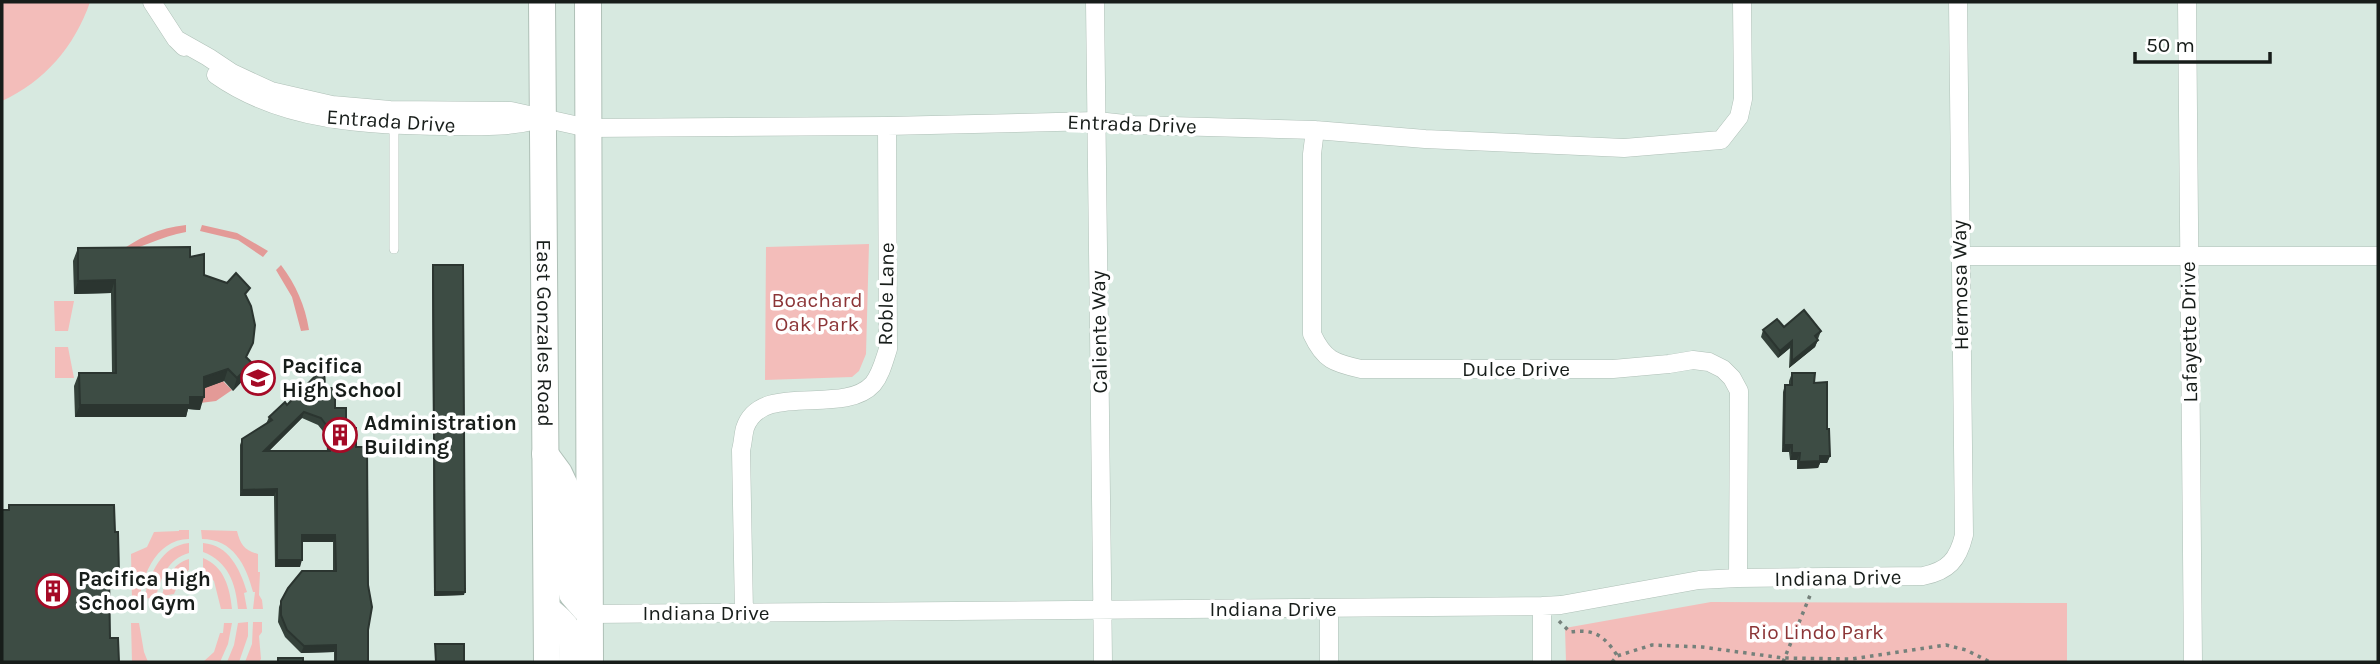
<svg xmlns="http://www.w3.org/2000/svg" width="2380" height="664" viewBox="0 0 2380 664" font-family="Karla,sans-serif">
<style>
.green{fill:#f3bdba}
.forest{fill:#e39a97}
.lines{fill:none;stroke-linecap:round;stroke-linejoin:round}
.lane-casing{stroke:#afc0b7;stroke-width:10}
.street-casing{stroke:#afc0b7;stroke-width:19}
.secondary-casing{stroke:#afc0b7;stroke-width:28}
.path{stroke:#75817b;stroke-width:3.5;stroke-dasharray:3.5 5;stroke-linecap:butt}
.lane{stroke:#fff;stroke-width:9}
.street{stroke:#fff;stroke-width:18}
.secondary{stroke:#fff;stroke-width:26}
.wall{fill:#34413a;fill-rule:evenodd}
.shaded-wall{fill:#2b3530}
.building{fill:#3d4c44;stroke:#2b3530;stroke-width:2;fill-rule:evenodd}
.labels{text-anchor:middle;stroke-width:7;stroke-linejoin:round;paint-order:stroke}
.street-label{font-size:21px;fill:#171d1a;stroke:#fff}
.park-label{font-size:21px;fill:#8c3537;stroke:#fff}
.poi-label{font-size:21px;font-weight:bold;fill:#171d1a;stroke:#fff;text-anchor:start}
</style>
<rect width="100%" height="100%" fill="#d7e9e0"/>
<!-- green -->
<path class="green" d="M2 2H90C75 46 44 82 2 101Z
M869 244 866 354 859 371 852 377 765 380 766 247Z
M54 301H74L68 331H55Z
M55 347H68L74 378H55Z
M179 530H189V539C155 539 139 580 139 610H130V601L132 600 131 554 147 547 154 532 179 531Z
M201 530 237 531C240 544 245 551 258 554V572H260L259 595 262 600 263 609H253L255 592H253C246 565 233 539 202 539Z
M189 543V553C168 559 161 577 156 597L144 599C150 573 161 546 189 543Z
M203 543C229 545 240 569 247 592L244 593 247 609H238C236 584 228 561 203 552Z
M203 558C224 566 230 588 232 609H221L214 581 203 570Z
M189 559V570L182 575 174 594 162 596C166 579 172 564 189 559Z
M1711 602 2067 603V662H1566L1565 628Z
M248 622V636L239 662H227L234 645 238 623Z
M253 622H262V632L259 636 261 659 259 662H245L252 644Z
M131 623H139L144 652 148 662H132Z
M224 623H232L228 644 220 662H203L214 652 220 633H223Z"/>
<!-- forest -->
<path class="forest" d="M186 225V232C161 236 140 249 116 254 138 238 158 228 186 225Z
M202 225 237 233 268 251 263 257 238 240 200 231Z
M281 265C296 285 305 305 309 330L301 331 292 297 276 270Z
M222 380 232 390 216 401 200 403V389Z"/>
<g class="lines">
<!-- lane casing -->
<g class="lane-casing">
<path id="lane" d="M394 249V126"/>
</g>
<!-- street casing -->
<g class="street-casing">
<path id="street" d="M152 2 176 39 184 47
M1095 2 1103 662
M2187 2 2193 662
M176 39 208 57 232 73 271 91 332 105 390 110 511 111 588 128 887 126 1097 121 1134 125 1315 130 1425 139 1624 148 1721 140 1739 117 1743 99 1742 2
M216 75C283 122 366 125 446 126 481 126 506 128 541 119
M1315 130 1312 154V334C1324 360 1334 363 1361 369H1613L1669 364 1693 360 1709 362 1723 369 1732 378 1739 391 1738 578
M1960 256H2378
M1542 606V662
M1329 609V662
M744 613 741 450C743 443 743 435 745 428 761 380 843 417 873 384 881 374 884 361 888 349L887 126
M590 614 1542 606 1561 605 1699 580 1738 578 1923 576C1948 571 1958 560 1964 535L1958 2"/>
</g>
<!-- secondary casing -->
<g class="secondary-casing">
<g id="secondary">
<path id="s1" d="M542 2 547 662"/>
<path d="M588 2 590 662"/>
<path d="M545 454 559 473 567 490 572 594 585 609"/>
<path d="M547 609C570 628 573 631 573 662"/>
</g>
</g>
<!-- path -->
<path class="path" d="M1559 621 1570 632C1595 629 1603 635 1617 655
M1612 662 1617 656 1652 645 1702 647 1783 658 1851 659 1946 645 1966 650 1990 662
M1783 662 1811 593"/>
<!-- lane -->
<use href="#lane" class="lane"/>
<!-- street -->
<use href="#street" class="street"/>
<!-- secondary -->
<use href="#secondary" class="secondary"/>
</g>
<!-- wall -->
<path class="wall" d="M78 248 190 257 204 275 247 298V376L233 391 224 381 204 388 200 410 188 409 186 417H75L74 386 79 373H112L111 293 74 294 73 261Z
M433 265 464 595 434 596 432 268Z
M1784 327 1821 331 1815 347 1789 368 1790 348 1778 358 1761 337 1763 330Z
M1792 373 1814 383 1827 429 1830 456 1827 463H1820L1818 468 1797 469V460H1790L1789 452H1782L1783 392 1785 385H1789V381Z
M325 388 356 447 368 630V662H334V652L301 653 285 637 278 622 279 607 281 601 333 571V542H302L300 567H275L274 496H240V445L242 439 266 424 269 417 287 405ZM302 418 318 425 326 435 327 451H269Z"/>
<!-- shaded-wall -->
<path class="shaded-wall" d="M115 280 111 293 74 294 78 281Z
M1818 340 1815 347 1789 368 1792 361Z
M1792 341 1790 348 1778 358 1780 351Z
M252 363 247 376 233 391 237 378Z
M228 369 224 381 200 390 204 377Z
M190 397H204L200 410 188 409 186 417H75L80 405Z
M304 412 302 418 262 458 264 451Z
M1784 445H1792L1789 452H1782Z
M1792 453H1800L1797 460H1790Z
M1820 456H1830L1827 463H1820L1818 468 1797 469 1799 462Z
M277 489 274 496H240L242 490Z
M302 535H335L333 542H299Z
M277 560H302L300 567H275Z
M109 573H119L114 586 104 587Z
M435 592H465L464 595 434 596Z
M336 645 334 652 301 653 304 646Z"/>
<!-- building -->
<path class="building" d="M190 247V257L204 254V275L227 283 236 273 250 288 245 294 251 306 255 325 253 343 246 357 252 363 237 378 228 369 204 377V397H190V405H80L79 373H116L115 280 78 281V248Z
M433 265H463L465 592H435Z
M1804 310 1821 331 1815 336 1818 340 1792 361V341L1780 351 1763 330 1777 319 1784 327Z
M324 367 325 388H335V408H346V428H356V447H367L368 585 372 607 368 630V662H336V645L304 646 287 630 281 615V601L288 588 302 571H336L335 535H302V560H277V489L242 490V439L272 420 269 417 285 402 287 405ZM304 412 321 418 329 429 330 451H264Z
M1792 373H1815L1814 383 1827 382V429H1829L1830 456H1820V461L1799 462 1800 453H1792V445H1784L1785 385H1792Z
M9 505H114L115 532H118L119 573H109L110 638H118L119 662H2V510H9Z
M435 644H464V662H436Z
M278 658H303V662H278Z"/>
<!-- icons -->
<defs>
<g id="school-ring" transform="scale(1.75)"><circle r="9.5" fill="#fff" stroke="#a50a26" stroke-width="1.5"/><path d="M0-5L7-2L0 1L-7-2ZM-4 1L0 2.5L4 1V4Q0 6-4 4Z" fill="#a50a26"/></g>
<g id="building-ring" transform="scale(1.75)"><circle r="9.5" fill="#fff" stroke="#a50a26" stroke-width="1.5"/><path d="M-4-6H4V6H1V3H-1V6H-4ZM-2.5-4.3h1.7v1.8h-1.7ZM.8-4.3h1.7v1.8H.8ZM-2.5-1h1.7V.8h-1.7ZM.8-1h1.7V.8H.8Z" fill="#a50a26"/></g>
</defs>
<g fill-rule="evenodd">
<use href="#school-ring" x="258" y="378"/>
<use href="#building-ring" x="340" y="435"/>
<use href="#building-ring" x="53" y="591"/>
</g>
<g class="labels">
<!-- street labels -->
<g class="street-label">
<text transform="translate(391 121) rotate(4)" y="7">Entrada Drive</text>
<text transform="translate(1132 124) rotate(2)" y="7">Entrada Drive</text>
<text transform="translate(1960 285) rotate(-91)" y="7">Hermosa Way</text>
<text transform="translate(886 294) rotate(-89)" y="7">Roble Lane</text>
<text dy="7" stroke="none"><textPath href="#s1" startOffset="331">East Gonzales Road</textPath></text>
<text transform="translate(1099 332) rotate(-91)" y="7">Caliente Way</text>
<text transform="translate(2189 332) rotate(-91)" y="7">Lafayette Drive</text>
<text x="1516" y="376">Dulce Drive</text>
<text transform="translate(1838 578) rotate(-1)" y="7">Indiana Drive</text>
<text x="1273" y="616">Indiana Drive</text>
<text x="706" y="620">Indiana Drive</text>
</g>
<!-- park labels -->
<g class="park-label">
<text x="817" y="307">Boachard<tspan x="817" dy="24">Oak Park</tspan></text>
<text x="1816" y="639">Rio Lindo Park</text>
</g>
<!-- poi labels -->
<g class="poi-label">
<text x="282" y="373">Pacifica<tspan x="282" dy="24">High School</tspan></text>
<text x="364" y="430">Administration<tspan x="364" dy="24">Building</tspan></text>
<text x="78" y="586">Pacifica High<tspan x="78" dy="24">School Gym</tspan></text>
</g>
</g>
<!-- border -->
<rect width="2380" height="664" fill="none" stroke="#171d1a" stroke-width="7"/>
<!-- scale -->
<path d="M2135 52v10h135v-10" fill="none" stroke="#171d1a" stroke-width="3.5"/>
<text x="2146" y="52" font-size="21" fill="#171d1a" stroke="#ffffff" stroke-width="5" paint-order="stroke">50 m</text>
</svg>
